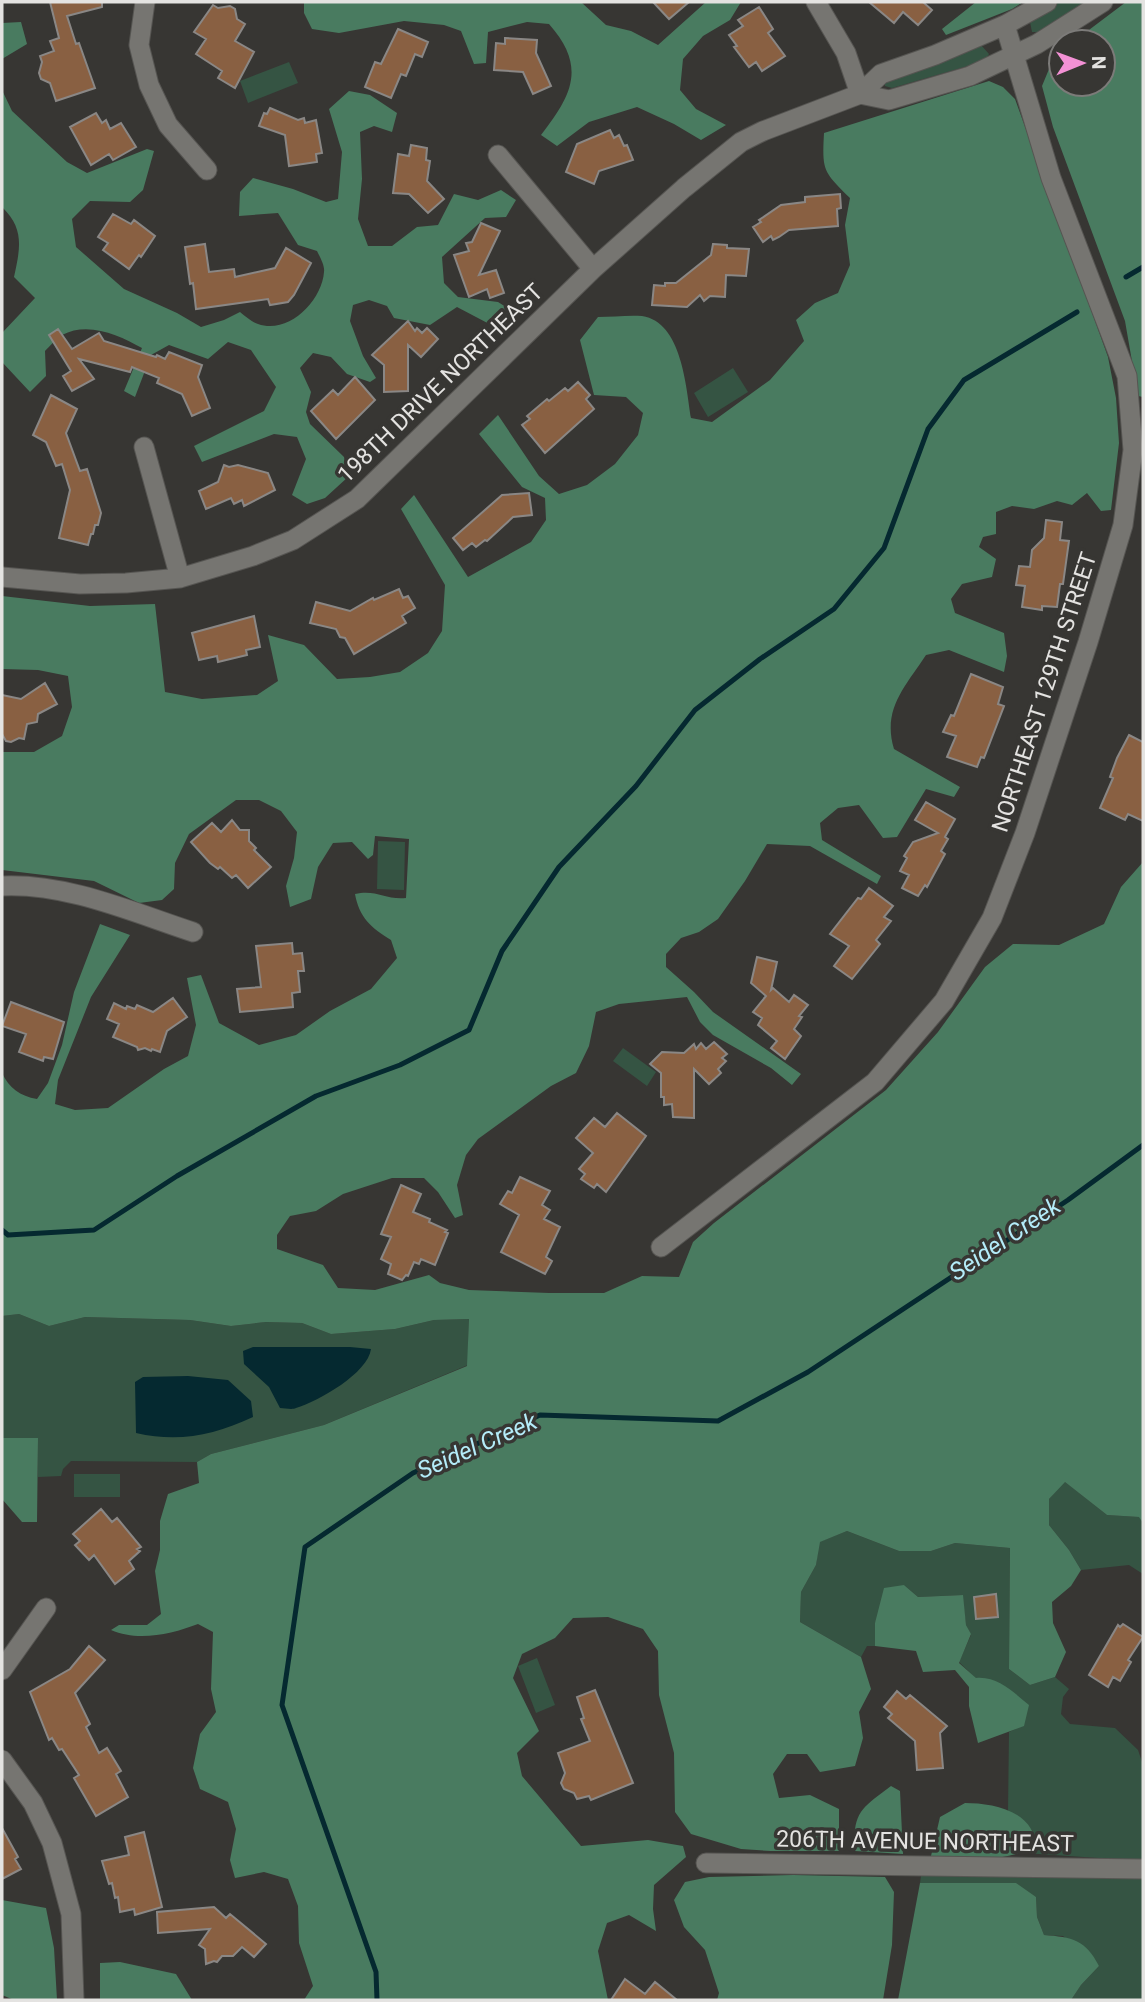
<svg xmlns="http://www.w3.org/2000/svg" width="1145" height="2002" viewBox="0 0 1145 2002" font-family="Roboto,sans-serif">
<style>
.green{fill:#355443}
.forest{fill:#497b60}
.water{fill:#052930}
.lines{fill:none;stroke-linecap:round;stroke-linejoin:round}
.stream{stroke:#052930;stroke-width:5}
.building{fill:#896042;stroke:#8a8785;stroke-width:2}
.minor-casing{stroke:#565552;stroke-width:21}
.minor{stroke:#767571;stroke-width:19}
.labels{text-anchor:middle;stroke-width:7;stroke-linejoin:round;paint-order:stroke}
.street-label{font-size:23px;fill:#e4e3e1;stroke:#373633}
.water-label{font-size:24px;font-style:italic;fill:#b4ecf9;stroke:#373633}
</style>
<rect width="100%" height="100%" fill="#373633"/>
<!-- green -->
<path class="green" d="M1060 2H1086L1038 32H1032L1030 22 1033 17Z
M981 45 989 54 985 61 892 88 885 86V82Z
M289 62 298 83 248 103 240 81Z
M733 368 748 392 708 417 694 393Z
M378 841 405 842 404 890 377 889Z
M623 1048 656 1072 647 1086 613 1061Z
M19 1314 49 1326 85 1317 190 1320 231 1326 266 1322 302 1323 331 1334 395 1329 434 1320 469 1319 468 1365 324 1425 211 1454 197 1462 71 1461 63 1469 61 1476 38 1477V1438H2V1316Z
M74 1474H120V1497H74Z
M1064 1481 1107 1515 1140 1517 1143 1523V1574L1129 1565 1081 1570 1069 1550 1049 1525V1499Z
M847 1531 899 1551H931L955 1543 1010 1548 1009 1669 1030 1685 1055 1677 1069 1689 1063 1697 1061 1714 1070 1724 1115 1728 1138 1750 1143 1765V1861L1024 1853 1035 1846 1032 1830 1008 1812 1009 1732 1024 1725 959 1662 971 1635 966 1625 962 1595 918 1597 904 1585 875 1623V1646H867L861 1657 800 1622 801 1592 816 1565 819 1542Z
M537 1658 555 1705 536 1713 518 1666Z
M926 1872 1143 1875V2000H1071L1081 1985 1099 1966 1063 1936 1044 1935 1037 1917 1036 1897 986 1883H920L921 1876Z"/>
<!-- forest -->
<path class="forest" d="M304 2H581L606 25 631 31 658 45 706 2H741L730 20 703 36 683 59 680 90 696 109 726 125 701 140 674 124 637 107 589 122 557 146 541 135C572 95 587 67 549 24L527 22 488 32 486 63 474 64 461 31 444 25 404 21 339 33 312 29 304 13Z
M976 2H1023L1012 9 946 35 942 29Z
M1126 2H1143V397L1138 396 1125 321 1053 127 1042 86 1054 57 1061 52V84H1103V42H1073Z
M21 22 27 44 2 59V23Z
M989 81 1003 87 1015 99 1108 357 1116 398 1119 443 1111 510 1101 511 1087 493 1072 505 1057 501 1034 509 1012 506 996 512V534L983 537 979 547 996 559 992 577 962 584 951 599 955 613 1004 633 1007 656 1004 672 949 650 926 655C905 687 882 709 894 749L960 787 954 797 926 789 897 837 883 838 859 805 838 808 820 823 822 840 881 876 877 884 810 846 767 844 745 881 718 919 699 932 681 938 666 954V967L694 992 713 1012 801 1074 792 1085 771 1068 713 1035 700 1022 687 997 619 1004 596 1012 589 1046 576 1073 551 1086 478 1139 466 1155 457 1185 463 1215 455 1218 438 1192 424 1178H392L343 1194 316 1211 290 1216 277 1235V1249L323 1265 338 1288 375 1290 429 1275 440 1283 469 1290 549 1293H604L642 1276 679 1277 693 1242 714 1223 886 1090 938 1032 985 967 1013 944 1059 945 1104 924 1121 887 1143 862V1523L1139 1517 1107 1515 1065 1482 1049 1499V1525L1069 1550 1081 1570 1071 1586 1052 1602 1053 1623 1066 1652 1055 1677 1030 1685 1009 1669 1010 1548 955 1543 931 1551H899L847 1531 820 1542 816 1565 801 1592 800 1622 861 1657 871 1689 859 1712 863 1738 855 1766 820 1772 807 1754H787L773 1774 779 1798 810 1795 839 1809V1851H771L741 1849 691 1834 675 1812 674 1753 659 1695 658 1651 643 1629 608 1617 573 1618 555 1638 522 1654 513 1678 539 1731 517 1753 522 1776 581 1846 648 1840 683 1846 686 1857 654 1885 653 1909 656 1931 629 1915 607 1923 598 1951 608 2000H304L313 1986 299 1943 298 1906 288 1879 264 1872 235 1878 230 1860 236 1829 228 1802 200 1789 193 1768 200 1734 216 1712 211 1689 213 1632 198 1624C172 1634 138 1642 111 1630L119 1625H147L161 1614 155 1571 160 1550V1521L168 1494 199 1483 197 1462 211 1454 324 1425 467 1366 469 1319 434 1320 395 1329 331 1334 302 1323 266 1322 231 1326 190 1320 85 1317 49 1326 19 1314 2 1316V1073C9 1088 20 1096 37 1099L48 1083 62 1045 74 992 100 924 130 935 91 997 58 1080 55 1104 75 1110 108 1108 164 1069 188 1056 196 1025 187 978 201 975 219 1023 259 1045 296 1035 330 1011 371 989 397 958 391 940C371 928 359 917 355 894 376 889 385 900 406 898L409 839 375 836 373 855 368 859 352 842 333 843 318 867 311 899 290 907 286 886 294 858 297 832 281 811 259 800H236L189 834 175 863 174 889 162 900 139 903 94 881 2 870V752H34L62 736 72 707 68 676 38 670 2 669V596L90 606 155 604 165 692 202 699 257 695 278 681 268 635 304 645 337 679 370 677 400 672 428 653 442 631 445 585 401 509 414 495 468 577 531 542 546 520 545 498 522 487 479 434 498 415 539 476 559 494 587 485 615 464 638 435 643 413 626 397 594 395 580 340 598 317C612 317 628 315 642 316 682 322 686 387 691 418L712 422 770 380 804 341 796 320 815 303 838 293 850 265 845 225 850 198C823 171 822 171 824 133Z
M2 90 12 111 67 162 87 173 147 149 154 151 143 190 130 202 90 201 72 219 76 247 124 289 177 313 201 327 224 320 240 312C245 316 252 322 258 324 288 335 322 301 324 272 325 266 320 257 317 251L298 245 278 213 239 216 240 192 253 178 293 189 326 202 338 199 342 152 329 109 349 91 370 95 397 113 392 132 374 126 360 132 362 179 358 219 368 246H392L417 227 438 225 454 194 478 200 501 190 516 200 506 217 485 218 442 257 444 283 458 297 498 302 517 314 511 327H495L457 307 430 325 394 318 387 306 369 300 353 305 350 321 363 356 376 378 370 382 347 374 331 357 313 353 300 368 311 392 306 412 310 424 344 457 348 477 325 498 307 504 292 495 306 459 297 437 274 434 202 462 194 446 264 411 276 387 251 350 228 342 208 359 169 345 151 355 135 397 124 391 142 348C119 335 88 321 62 335 56 339 50 346 45 351L46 376 30 392 2 362V333L35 298 14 277C20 249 25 229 2 207Z
M2 1438H38L37 1522H22L2 1499Z
M904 1585 918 1597 963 1595 966 1625 971 1634 959 1663 976 1678C998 1676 1013 1692 1029 1705L1024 1726 978 1743 969 1706V1687L955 1670 923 1672 916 1651 875 1646V1623L884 1588Z
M891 1786 900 1791 903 1854 855 1851C852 1812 862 1808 891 1786Z
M965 1803C987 1803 1019 1808 1031 1829 1034 1833 1034 1841 1035 1846 1003 1865 965 1857 931 1856L940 1817Z
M793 1875 885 1877 894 1892 892 1945 883 2000H717L719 1993 705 1950 684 1927 674 1900 685 1882 709 1877Z
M920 1883H1016L1036 1897 1037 1917 1044 1935C1072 1937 1086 1940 1099 1966L1081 1985 1071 2000H898Z
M2 1900 46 1908 54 1948 57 2000H14L2 1995Z
M120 1962 176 1974 192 2000H100V1963Z"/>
<!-- water -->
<path class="water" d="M253 1347H350L371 1349C368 1373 319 1401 296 1408 292 1410 285 1408 280 1408L269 1387 244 1364 243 1351Z
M188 1376 228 1380 251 1401 253 1417C214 1435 179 1443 136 1433L135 1382 143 1377Z"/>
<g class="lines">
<!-- stream -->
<path class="stream" d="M1126 277 1143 267
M2 1230 8 1235 94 1230 177 1176 316 1096 400 1065 469 1030 502 951 559 867 636 786 695 710 760 659 834 609 884 548 928 429 964 380 1077 312
M377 2000 376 1972 282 1705 305 1547 413 1473 540 1415 718 1421 808 1372 1068 1200 1143 1145"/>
</g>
<!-- building -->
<path class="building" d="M50 2H102V7L67 16 76 44 79 43 95 88 56 101 50 83 41 79 39 73 42 62 40 56 54 51 50 41 59 38Z
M653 2H689L669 19Z
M869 2H923L932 10 918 25 903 12 894 23Z
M213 5 218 8 230 6 235 9 237 19 245 24 235 41 254 52 235 88 218 78 222 71 196 54 206 39 194 32Z
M759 7 773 29 768 33 785 56 762 71 756 62 749 67 734 47 737 46 729 35 743 26 738 20Z
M398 29 428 42 422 57 415 54 406 76 401 74 391 98 365 87 375 62 381 64Z
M505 38 537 40 536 53 551 86 533 94 523 72 494 70 496 43 505 44Z
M270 108 298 120 304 118 305 123 316 120 322 153 316 154 317 162 289 166 285 135 259 126 264 113 267 114Z
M96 113 102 123 106 120 110 129 121 123 136 147 113 160 109 154 91 165 70 127Z
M610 130 614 138 619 135 624 146 627 145 633 160 599 171 594 184 566 172 577 144Z
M411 145 427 148 426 160 430 161 427 181 444 199 428 213 409 194 393 193 398 154 409 156Z
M840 194 841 208 837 209 838 226 789 230 779 237 773 240 771 236 763 242 753 227 761 222 759 220 781 205 805 202V197Z
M113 214 131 224 134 220 155 236 141 257 139 255 129 269 103 250 108 243 98 237Z
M481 223 500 231 479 275 496 270 504 293 490 298 487 289 469 297 454 255 469 251 466 243 472 242Z
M205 244 209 272 234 269 235 277 275 268 286 248 311 263 294 295 288 302 270 305 268 299 196 309 193 283 190 284 185 247Z
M713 244 727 245V248L749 249 746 276 726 275 725 297 710 296 704 301 700 295 687 307 652 305 654 285 665 286V283H676L711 255Z
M408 321 415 331 417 328 422 333 427 328 438 339 421 357 408 345V391L384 392V365L372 355Z
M58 329 72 349 99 333 104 341 156 357 157 355 165 359 169 352 202 365 198 377 210 408 192 416 182 394 157 383 159 378 132 367 130 372 79 359 94 379 72 391 63 376 71 371 49 335Z
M355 377 375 400 336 439 311 411 333 390 338 395Z
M578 382 590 395 586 399 594 409 545 453 522 425 530 419 527 416 547 399 549 401 565 388 568 391Z
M51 395 77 409 66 433 80 471 87 469 101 513 98 525H95L93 534H91L88 545 59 538 70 490 62 464 56 466 46 442 33 435Z
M224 465 229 467 238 465 268 473 275 490 244 506 242 500 234 504 231 498 206 509 199 491 218 482Z
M529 493 532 515 513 517 487 541 485 540 476 547 472 543 463 550 453 538 502 495Z
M1046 520 1062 522 1060 540 1069 541 1063 584H1060L1057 607 1042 606V610L1022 607 1025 586 1016 585 1019 566 1030 567 1032 550 1044 538Z
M399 589 403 598 408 596 415 608 402 616 406 623 354 654 345 638 340 637 336 629 310 623 316 602 350 611 373 598 374 600Z
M254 616 260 647 246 650 247 655 218 662 217 656 199 660 192 633Z
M971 674 1003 687 998 704 1004 706 984 758 981 757 977 767 947 757 956 736 943 732 951 715 954 716Z
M45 683 57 704 38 714 37 722 27 724 24 739 19 738 11 742 6 741 2 734V695L21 699Z
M1129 735 1143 742V821L1128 814 1125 820 1100 808 1113 778 1110 777 1117 758Z
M926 802 955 819 945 837 948 839 941 851 945 854 927 887 925 885 918 896 902 888 909 875 900 871 907 858 904 856 913 842 938 833 915 820Z
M232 820 240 830H249V841L256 848 254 850 271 867 248 888 236 875 232 878 220 867 218 869 210 863 191 842 212 823 221 832Z
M869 888 893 906 884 917 891 921 876 940 880 944 852 979 834 966 849 946 830 934 858 898 861 899Z
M292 943 293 954 302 953 304 971H298L300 992 292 993 293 1007 240 1012 237 989 261 987 256 946Z
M757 957 777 962 771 990 773 988 789 1002 794 995 808 1005 799 1016 802 1017 794 1029 801 1036 785 1059 771 1048 777 1041 758 1025 762 1018 753 1012 766 996 751 983Z
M173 998 187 1017 167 1031 160 1052 152 1049 151 1051 145 1048 138 1050 137 1047 113 1037 119 1024 107 1019 114 1003 126 1009 127 1006 135 1009 137 1005 153 1012Z
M11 1002 64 1022 53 1059 44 1057 43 1061 19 1052 26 1034 2 1026Z
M714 1042 727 1054 722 1058 726 1061 718 1069 721 1073 709 1084 694 1069V1118L673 1117 672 1104 664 1105V1097H661V1073L650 1064 662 1052 684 1053 694 1044 696 1049 701 1043 706 1049Z
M617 1113 646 1136 606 1192 597 1184 594 1188 581 1179 585 1174 579 1169 593 1153 576 1138 594 1118 605 1127Z
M520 1177 550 1191 542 1205 550 1210 544 1219 560 1227 546 1257 552 1261 545 1274 501 1252 519 1215 500 1204 508 1191 512 1193Z
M401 1185 421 1194 413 1212 430 1219 429 1222 447 1230 445 1232 448 1233 435 1265 421 1259 419 1264 414 1262 408 1276 406 1275 402 1280 388 1274 391 1264 381 1259 391 1237 381 1234Z
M101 1509 112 1522 117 1518 141 1547 137 1549 140 1551 129 1561 134 1569 115 1584 94 1555 89 1560 75 1545 80 1541 73 1534Z
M996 1594 998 1617 976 1619 974 1597Z
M1123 1624 1143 1637 1128 1660 1131 1662 1120 1681 1113 1677 1108 1687 1089 1675 1118 1625 1120 1627Z
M89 1646 105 1660 75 1693 90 1724 86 1727 99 1753 107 1748 121 1771 116 1774 128 1797 96 1816 74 1778 79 1775 62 1749 59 1750 52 1738 49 1740 30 1692 70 1669Z
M595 1690 633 1783 591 1800 589 1796 577 1799 574 1793 564 1789 561 1783 565 1773 558 1753 590 1741 581 1719 584 1718 577 1697Z
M897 1691 906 1699 910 1695 947 1726 940 1733 943 1768 917 1770 915 1741 888 1718 892 1714 884 1707Z
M2 1828 18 1857 15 1859 21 1869 2 1879Z
M144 1832 162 1907 135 1915 134 1909 120 1912 118 1897 115 1898 112 1883 109 1884 102 1861 129 1855 125 1837Z
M214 1907 226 1918 230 1914 266 1944 254 1957 242 1947 233 1956H222L217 1962 214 1961 206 1964 205 1949 199 1945 210 1929 158 1933 157 1912Z
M625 1979 645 1994 655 1982 677 2000H611Z"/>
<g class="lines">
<!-- minor casing -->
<g class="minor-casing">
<path id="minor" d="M145 2 139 45 149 85 168 125 207 170
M816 2 846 53 860 94
M860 94 889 100 970 76 1037 44 1103 2
M498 155 593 269
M144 447 180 578
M2 577 80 584 126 583 180 578 253 556 293 540 357 499 593 269 684 188 741 142 763 131 860 94 881 74 935 55 1005 25 1047 2
M2 886C67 883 132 912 193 932
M661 1247 875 1082 944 1001 992 918 1025 833 1088 642 1123 525 1133 450 1127 376 1051 178 1005 25
M2 1670 46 1608
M2 1760 33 1803 52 1843 71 1914 74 2000
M706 1863 1143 1869"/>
</g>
<!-- minor -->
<use href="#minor" class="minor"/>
</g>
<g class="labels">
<!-- street labels -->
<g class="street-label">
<text transform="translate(440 383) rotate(-44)" y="8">198TH DRIVE NORTHEAST</text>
<text transform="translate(1044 692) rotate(-72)" y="8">NORTHEAST 129TH STREET</text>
<text transform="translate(925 1841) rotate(1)" y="8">206TH AVENUE NORTHEAST</text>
</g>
<!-- water labels -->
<g class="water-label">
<text transform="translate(1005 1239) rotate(-34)" y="8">Seidel Creek</text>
<text transform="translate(477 1446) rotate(-24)" y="8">Seidel Creek</text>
</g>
</g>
<!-- border -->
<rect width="1145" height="2002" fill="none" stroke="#e4e3e1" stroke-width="7"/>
<!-- north arrow -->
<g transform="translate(1082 63) rotate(89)"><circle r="33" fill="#373633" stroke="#7c7b79" stroke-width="2"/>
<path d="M0-5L12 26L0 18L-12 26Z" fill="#f391d5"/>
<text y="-10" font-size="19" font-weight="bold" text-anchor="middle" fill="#e4e3e1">N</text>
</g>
</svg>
